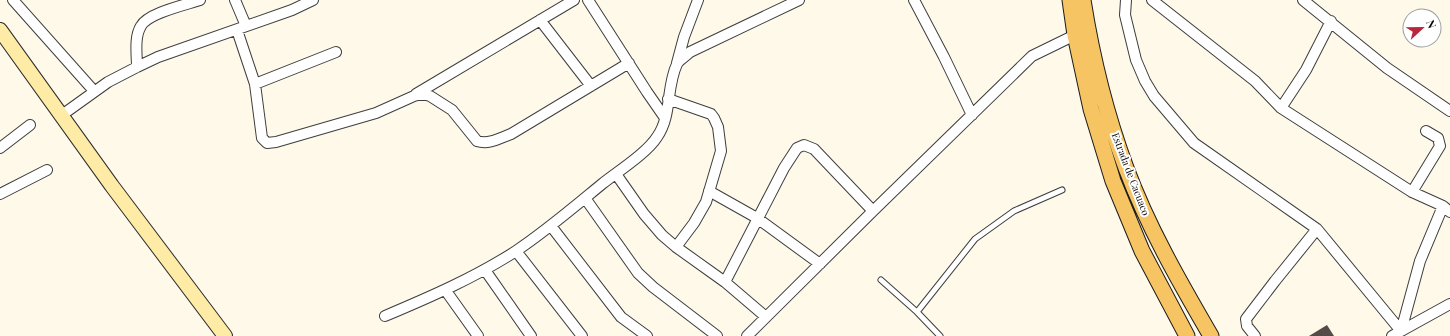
<svg xmlns="http://www.w3.org/2000/svg" width="1450" height="336" viewBox="0 0 1450 336" font-family="'Playfair Display',serif">
<style>
.building{fill:#544b48}
.lines{fill:none;stroke-linecap:round;stroke-linejoin:round}
.lane-casing{stroke:#3e3e3e;stroke-width:7}
.street-casing{stroke:#3e3e3e;stroke-width:12}
.secondary-casing{stroke:#2d2d2d;stroke-width:16}
.primary-casing{stroke:#1c1c1c;stroke-width:17}
.lane{stroke:#fff;stroke-width:5}
.street{stroke:#fff;stroke-width:10}
.secondary{stroke:#feeba6;stroke-width:14}
.primary{stroke:#f6c462;stroke-width:15}
.labels{text-anchor:middle;stroke-width:4;stroke-linejoin:round;paint-order:stroke}
.street-label{font-size:10px;fill:#0b0b0b;stroke:#fff}
</style>
<rect width="100%" height="100%" fill="#fff9ea"/>
<!-- building -->
<path class="building" d="M1327 325 1334 336H1309Z"/>
<g class="lines">
<!-- lane casing -->
<g class="lane-casing">
<path id="lane" d="M881 280 917 312 940 336
M917 312 975 239 1014 211 1062 190"/>
</g>
<!-- street casing -->
<g class="street-casing">
<path id="street" d="M13 0 94 91
M235 0 246 26
M588 0 647 92 665 118
M914 0 944 57 972 115
M1126 0 1125 15 1136 60 1145 81 1154 96 1194 143 1317 229 1275 281 1246 319 1247 326 1255 336
M1152 0 1255 81 1281 108 1412 192 1443 206 1450 212
M1303 0 1387 68 1450 111
M540 20 591 86
M237 30 255 84 262 138 267 143 276 142 376 113 414 96 422 94 430 96 452 110 477 141C489 145 500 138 511 134L629 63
M677 63 684 37 698 0
M137 67C137 55 134 37 141 26 148 13 185 5 200 0
M255 84 336 52
M416 94 574 0
M668 99 711 114 714 118 718 127 721 151 706 202 694 223 676 247
M1281 108 1306 70 1331 21
M62 115 108 82 137 67 158 57 292 10 313 0
M0 148 30 125
M616 174 644 214 662 235 676 247 725 282 766 317
M709 191 757 218 820 264
M1412 192 1440 146 1438 138 1426 131
M0 194 47 170
M585 198 638 273 653 287 717 336
M551 226 621 317 647 336
M1317 229 1401 331 1450 304
M516 251 582 336
M485 270 531 336
M725 282 784 168 797 148 804 145 814 149 873 211
M446 291 478 336
M385 316C430 297 474 278 516 251 546 231 574 207 602 184 617 172 647 153 657 137 672 116 666 87 677 64 679 60 686 56 690 52L799 0
M747 336 873 211 1032 56 1075 35
M1392 336 1401 331 1420 261 1443 206"/>
</g>
<!-- secondary casing -->
<g class="secondary-casing">
<path id="secondary" d="M0 30 112 186 225 336"/>
</g>
<!-- primary casing -->
<g class="primary-casing">
<path id="primary" d="M1070 0 1075 35 1091 109 1113 181 1142 251 1187 336
M1083 0C1092 57 1106 114 1126 168 1148 227 1179 281 1211 336"/>
</g>
<!-- lane -->
<use href="#lane" class="lane"/>
<!-- street -->
<use href="#street" class="street"/>
<!-- secondary -->
<use href="#secondary" class="secondary"/>
<!-- primary -->
<use href="#primary" class="primary"/>
</g>
<g class="labels">
<!-- street labels -->
<g class="street-label">
<text transform="translate(1131 174) rotate(69)" y="4">Estrada de Cacuaco</text>
</g>
</g>
<!-- north arrow -->
<g transform="translate(1422 28) rotate(68)"><circle r="19" fill="#ffffff" stroke="#9d9d9d"/>
<path d="M0-3L7 15L0 10L-7 15Z" fill="#b8263b"/>
<text y="-6" font-size="11" font-weight="bold" text-anchor="middle" fill="#0b0b0b">N</text>
</g>
</svg>
